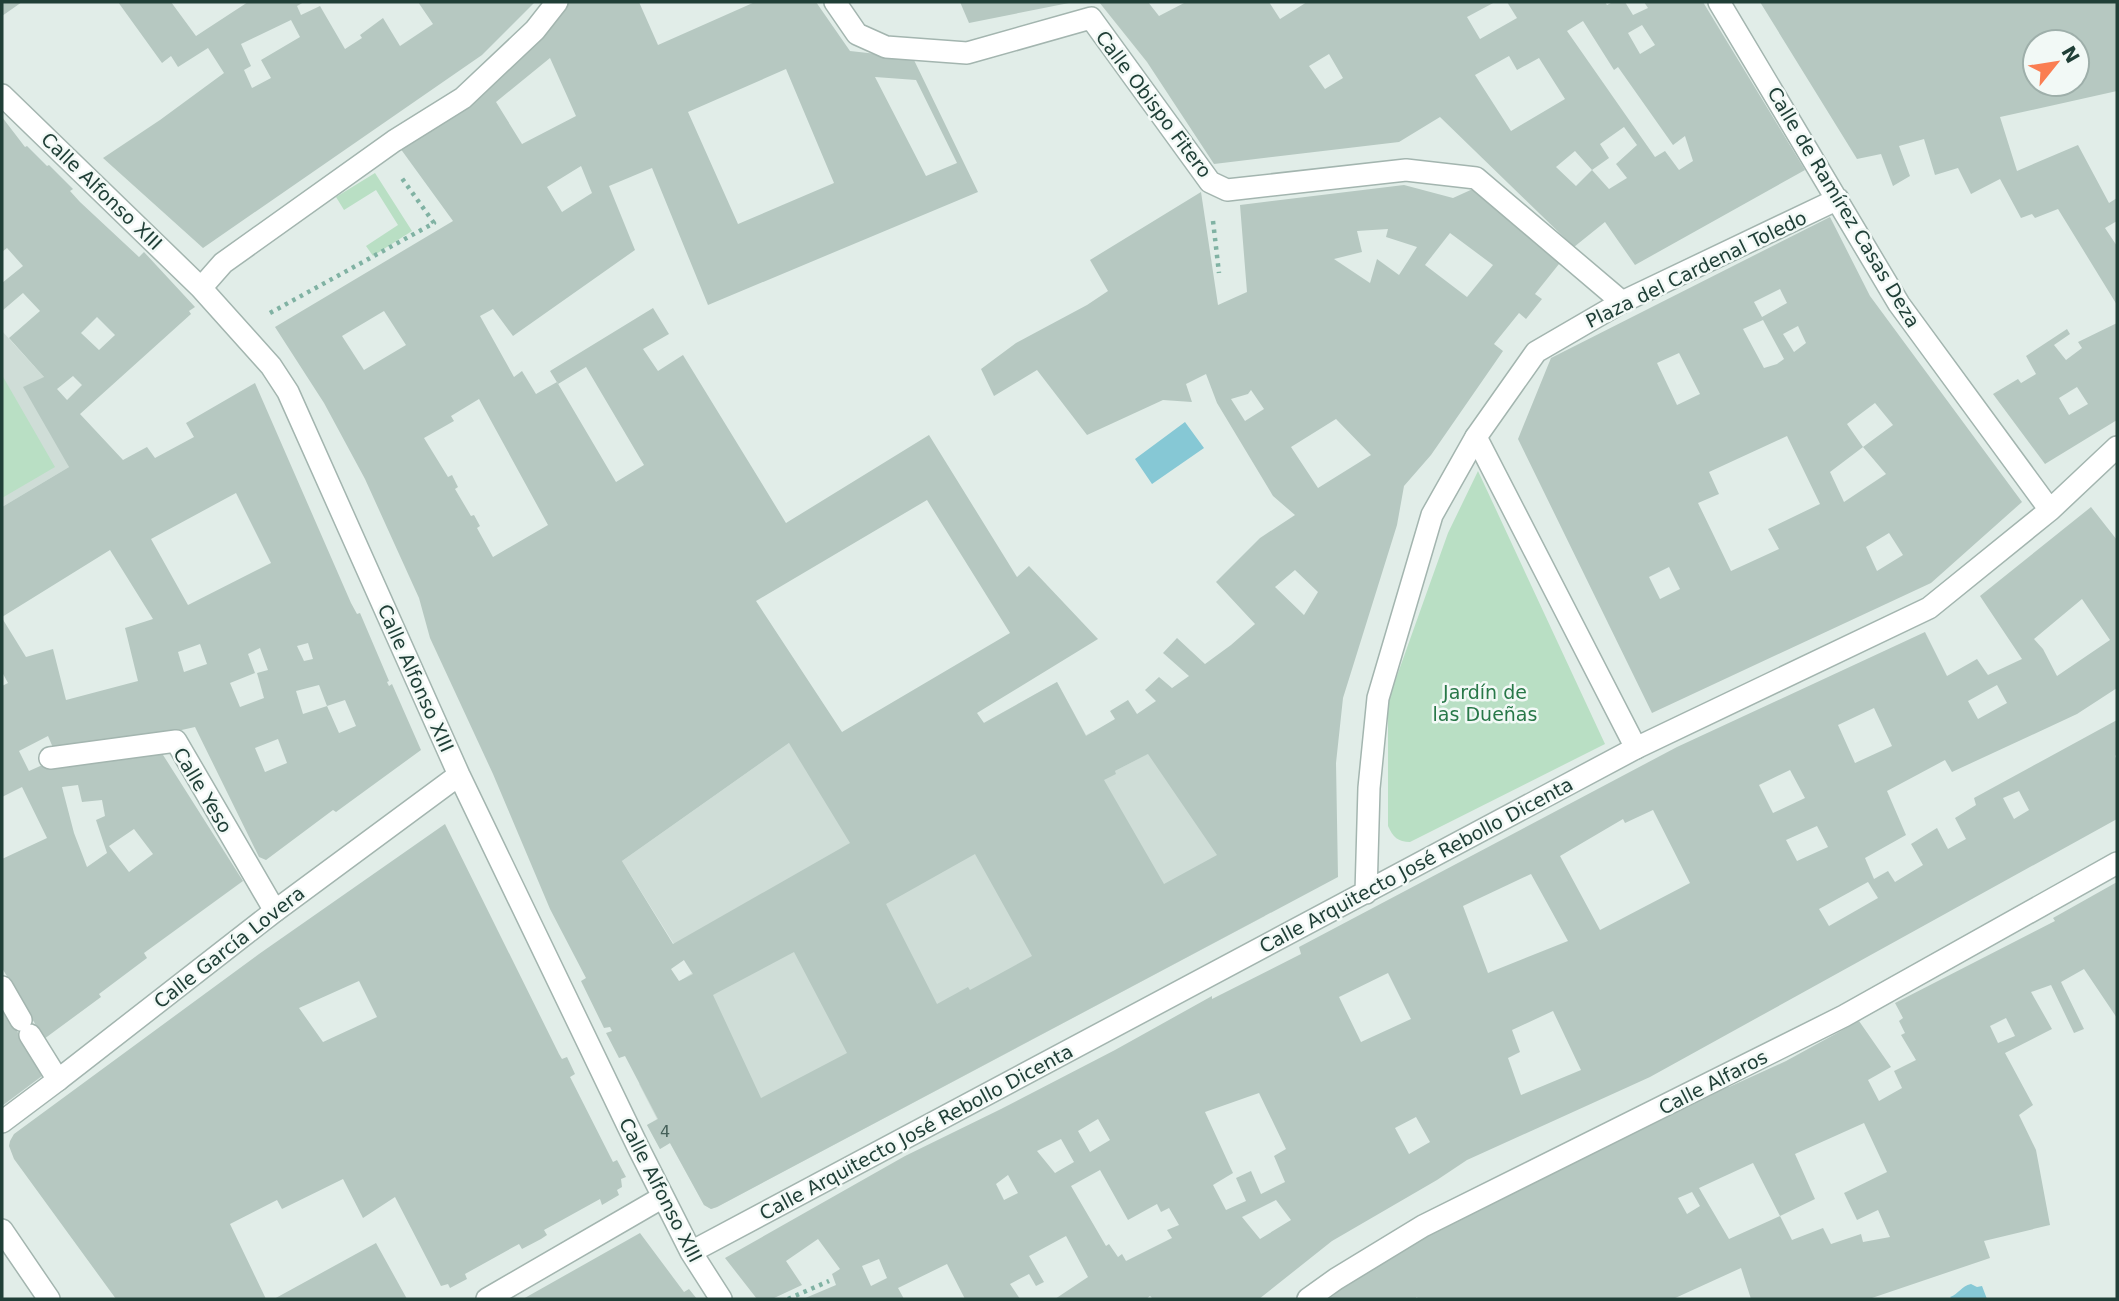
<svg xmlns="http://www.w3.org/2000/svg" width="2119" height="1301" font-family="'DejaVu Sans',sans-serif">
<rect width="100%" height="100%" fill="#e1ede8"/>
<path fill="#cfddd7" d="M2 331 44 377 69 467 2 507Z
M1057 682 1086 735 1092 732 1115 771 1161 747 1221 852 1265 916 717 1207 711 1209 704 1205 670 1143 660 1149 647 1125 657 1119 639 1084 726 1040 670 988 692 973 622 861 789 743 951 741Z"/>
<path fill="#b9dfc4" d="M375 173 412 231 373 256 366 246 398 225 376 190 344 210 336 197Z
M2 375 55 467 2 498Z
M1478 471 1605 744 1410 842C1398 842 1393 837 1388 826V701L1448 533Z"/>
<path fill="#86c8d5" d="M1185 422 1204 448 1152 484 1135 459Z
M1971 1284 1977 1287 1982 1286 1987 1299H1952L1950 1297C1959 1294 1961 1286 1971 1284Z"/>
<path fill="#b6c8c1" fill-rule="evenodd" d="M2 2H22L2 16Z
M118 2H171L196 36 248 2H304L297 6 301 15 320 6 345 49 362 38 360 35 383 18 400 46 433 24 418 2H535L482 55 203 248 103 158 160 120 224 73 208 48 178 67 171 56 162 63ZM291 20 300 37 261 60 271 78 252 88 244 70 251 66 241 44Z
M566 2H639L658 45 755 2H816L850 51 913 58 978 192 708 305 652 168 609 186 635 250 513 336 493 309 480 316 514 377 522 371 536 394 557 382 616 482 644 465 586 367 558 384 550 371 653 308 669 334 643 349 658 371 683 355 786 523 929 435 1017 577 1029 566 1098 639 977 713 984 723 1057 682 1086 736 1115 719 1110 711 1128 700 1137 714 1156 701 1145 690 1159 677 1172 688 1189 676 1163 653 1177 638 1205 664 1231 645 1255 624 1216 582 1260 538 1295 515 1273 496 1217 403 1206 374 1186 384 1192 402 1163 400 1087 435 1037 370 994 396 981 369 1016 343 1087 305 1108 291 1090 260 1201 192 1218 305 1247 292 1240 205 1404 185 1453 198 1475 188 1563 259 1535 294 1542 299 1526 319 1519 313 1494 344 1503 351 1431 455 1404 486 1397 525 1343 698 1336 763 1338 877 717 1207 711 1209 704 1205 670 1143 660 1149 647 1125 658 1119 625 1056 619 1058 606 1033 612 1031 610 1027 604 1028 581 981 586 978 550 909 493 774 430 638 419 598 365 479 324 403 275 327 453 221 400 148ZM550 58 576 116 522 144 496 102ZM786 69 834 183 738 224 688 112ZM875 77 916 80 957 163 926 176ZM581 166 592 193 562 212 547 187ZM1388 229 1386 237 1417 247 1399 275 1377 259 1370 283 1334 259 1362 252 1357 231ZM1450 233 1493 265 1467 297 1425 265ZM384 311 406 345 364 370 342 336ZM1251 390 1264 409 1245 421 1231 399 1248 394ZM479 399 548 525 493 557 477 528 480 526 474 515 471 516 455 489 458 487 452 475 448 477 424 438 454 421 451 416ZM1336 419 1371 455 1318 488 1291 447ZM927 500 1010 633 842 732 756 601ZM1295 570 1318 592 1304 615 1275 587ZM789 743 850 843 673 944 622 861ZM1148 754 1217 855 1164 884 1104 780 1116 774 1115 771ZM975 854 1032 956 970 990 968 987 937 1004 886 904ZM794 952 847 1053 761 1098 713 995ZM684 960 693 974 679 981 671 969Z
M960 2H1069V3L969 23Z
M1099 2H1148L1159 16 1186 2H1269L1280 19 1307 2H1495L1467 17 1480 39 1517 18 1507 2H1605L1607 5 1613 2H1625L1633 15 1648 8 1644 2H1703L1805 170 1635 265 1605 222 1574 247 1440 117 1399 142 1214 164 1147 62ZM1583 21 1614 70 1618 67 1673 145 1685 136 1693 161 1679 170 1665 151 1655 157 1567 31ZM1642 25 1655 45 1640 54 1628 33ZM1329 54 1343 78 1325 89 1309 66ZM1509 56 1517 70 1539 58 1565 99 1511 131 1475 75ZM1624 127 1637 145 1616 164 1627 178 1609 189 1592 170 1576 186 1556 167 1575 151 1592 170 1609 158 1600 144Z
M1760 2H2117V91L2000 117 2017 171 2078 145 2109 203 2117 198V221L2105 228 2117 246V305L2058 209 2035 218 2032 214 2021 218 2000 179 1971 194 1958 168 1935 175 1924 139 1899 146 1910 176 1893 186 1881 154 1857 159ZM2035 42H2077V84H2035Z
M2 117 25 147 27 146 47 166 49 165 73 189 70 191 80 202 139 257 144 252 195 307 189 311 191 314 80 414 123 460 147 447 155 458 194 437 186 423 255 383 351 603 357 614 360 613 389 681 387 682 389 686 392 684 421 750 336 812 333 810 266 860 259 857 195 727 106 747 54 750 48 736 19 751 29 771 47 763 158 747 243 881 144 953 147 958 99 994 101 997 44 1039 2 968V859L47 838 22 787 2 797V686L8 683 2 672V618L26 657 53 649 66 700 138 681 125 628 153 619 110 550 2 617V507L69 467 23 387 44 377 9 338 40 311 23 293 2 311V283L23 266 7 248 2 252ZM97 317 115 335 99 350 81 333ZM73 376 82 385 67 400 57 389ZM236 493 271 563 188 605 151 539ZM308 643 313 659 304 661 297 646ZM200 644 207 664 184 672 178 652ZM260 648 268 670 257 673 264 698 240 707 230 683 255 673 248 654ZM319 685 327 706 303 714 296 691ZM345 700 356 726 339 733 327 706ZM278 739 287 763 265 772 255 748ZM78 785 82 802 102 800 105 816 96 820 107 853 87 867 74 833 62 787ZM134 829 153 854 129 872 109 846Z
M1830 217 1870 296 2022 502 1931 583 1652 713 1518 439 1551 358ZM1780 289 1787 303 1762 317 1754 302ZM1763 320 1784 359 1777 364 1764 368 1743 329ZM1798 326 1806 343 1794 352 1783 334ZM1679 353 1700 394 1677 405 1657 363ZM1875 403 1893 425 1863 447 1886 474 1844 502 1830 472 1863 447 1847 424ZM1787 436 1820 504 1768 529 1779 549 1731 571 1698 503 1719 494 1709 472ZM1889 533 1903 555 1877 571 1866 547ZM1669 567 1680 589 1660 599 1649 577Z
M2117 323V420L2045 464 1993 394 2018 379 2021 383 2036 374 2026 356 2067 329 2070 334 2054 345 2066 360 2082 348 2078 342ZM2077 387 2088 404 2069 415 2059 398Z
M2091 507 2117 540V688L2077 714 1952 772 1945 760 1887 791 1906 835 1865 858 1874 879 1888 871 1895 882 1923 865 1911 844 1937 828 1948 849 1966 839 1955 818 1976 805 1974 798 2117 720V754L2115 756 2117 760V819L1650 1077 1467 1160 1437 1180 1332 1241 1259 1299H1153L1150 1296 1146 1299H1055L1088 1277 1066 1236 1029 1256 1044 1282 1036 1286 1029 1274 1010 1284 1020 1299H965L947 1264 898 1288 904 1299H803L836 1285 832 1274 840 1269 818 1239 786 1261 802 1285 772 1299H757L725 1258 905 1156 1001 1109 1115 1050 1212 996V999L1301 954 1299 947 1677 747 1925 632 1947 676 1977 659 1988 675 2022 659 1980 596ZM2082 599 2110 640 2057 676 2043 649 2034 639ZM1997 685 2007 703 1978 719 1968 701ZM1874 708 1892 746 1855 763 1838 725ZM1790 770 1805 798 1773 813 1759 785ZM2019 791 2029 810 2014 819 2003 798ZM1653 810 1690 883 1600 930 1560 856 1623 819 1625 823ZM1817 826 1828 847 1797 861 1786 840ZM1531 874 1568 941 1488 973 1463 906ZM1868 882 1878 898 1829 926 1819 909ZM1388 973 1411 1019 1361 1042 1339 997ZM1553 1011 1581 1070 1521 1095 1508 1058 1520 1052 1512 1030ZM1259 1093 1286 1149 1274 1156 1285 1182 1261 1194 1251 1171 1236 1178 1246 1201 1226 1210 1213 1185 1233 1173 1205 1112ZM1416 1117 1430 1142 1409 1154 1395 1128ZM1098 1119 1110 1140 1090 1152 1078 1131ZM1061 1139 1074 1162 1055 1173 1037 1151ZM1100 1170 1128 1220 1157 1204 1161 1212 1169 1208 1179 1225 1167 1230 1172 1238 1126 1261 1122 1254 1118 1257 1109 1244 1106 1246 1071 1186ZM1008 1175 1018 1193 1004 1200 996 1184ZM1276 1200 1291 1220 1260 1239 1242 1217ZM879 1259 887 1278 871 1286 862 1266Z
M445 824 559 1054 562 1059 567 1057 575 1074 570 1077 613 1162 617 1160 626 1177 621 1179 622 1187 617 1190 619 1195 602 1205 600 1199 544 1230 547 1235 541 1239 522 1249 519 1244 465 1274 467 1279 450 1288 448 1284 441 1286 395 1197 363 1218 343 1179 282 1209 277 1200 230 1224 266 1299H116L14 1159 9 1146 10 1141 14 1134 259 954ZM359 981 377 1017 323 1042 299 1008Z
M2117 882V1018L2084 969 2061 982 2084 1029 2074 1033 2051 985 2031 992 2052 1029 2005 1053 2033 1105 2019 1115 2036 1150 2050 1225 1984 1241 1990 1258 1869 1299H1751L1741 1268 1673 1299H1418L1417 1297 1415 1299H1329L1391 1248 1727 1083 1729 1087 1786 1061 1859 1021 1891 1067 1868 1080 1879 1101 1902 1088 1894 1071 1916 1060 1901 1035 1905 1033 1899 1021 1903 1018 1895 1003 2055 921 2053 918ZM2006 1018 2015 1036 1998 1043 1990 1026ZM1864 1123 1887 1172 1844 1193 1857 1220 1878 1210 1890 1237 1863 1242 1861 1234 1831 1244 1823 1228 1792 1240 1780 1216 1729 1239 1699 1188 1753 1163 1780 1216 1815 1199 1795 1154ZM1692 1192 1700 1206 1687 1214 1678 1198Z
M2 1004 42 1076 2 1106Z
M640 1233 684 1292 689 1289 697 1299H523Z
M376 1243 407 1299H274Z"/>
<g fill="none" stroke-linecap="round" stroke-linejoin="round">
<defs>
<path id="pedestrian" d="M835 2 857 34 886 47 967 53 1091 18 1210 182 1227 190 1406 170 1476 178 1622 302
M1476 437 1636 748
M50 758 176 741 275 911
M2 987 21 1020
M2 1122 58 1080 30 1035"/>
<path id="minor" d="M1719 2 1899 304 2050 510
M2 95 201 288 271 366 288 392 459 775 639 1149 691 1252 721 1299
M201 288 223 263 394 141 463 98 535 30 557 2
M1366 893 1369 788 1378 698 1432 515 1476 437 1536 352 1622 302 1838 199
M58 1080 275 911 459 775
M2 1230 49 1299
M691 1252 1636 748 1929 608 2050 510 2117 447
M487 1299 663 1197
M1308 1299 1336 1279 1423 1226 1844 1016 2117 863"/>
</defs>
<use href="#pedestrian" stroke="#a3b5af" stroke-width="24"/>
<use href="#minor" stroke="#a3b5af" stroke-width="24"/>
<path stroke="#80b2a3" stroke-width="4.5" stroke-dasharray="3.5 5" stroke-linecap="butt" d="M1213 221 1219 273
M270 313 434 223 401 177
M788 1299 829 1281"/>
<use href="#pedestrian" stroke="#fff" stroke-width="21"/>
<use href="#minor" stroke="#fff" stroke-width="21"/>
</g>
<g text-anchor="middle" stroke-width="5" stroke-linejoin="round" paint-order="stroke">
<g font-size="16" fill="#46615a">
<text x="665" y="1137">4</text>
</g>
<g font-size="19" fill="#203f37" stroke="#f2f9f6">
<text transform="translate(1154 104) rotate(53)" y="7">Calle Obispo Fitero</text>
<text transform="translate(102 191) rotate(44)" y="7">Calle Alfonso XIII</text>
<text transform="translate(1844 207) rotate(59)" y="7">Calle de Ramírez Casas Deza</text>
<text transform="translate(1696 269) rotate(-26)" y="7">Plaza del Cardenal Toledo</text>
<text transform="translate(416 678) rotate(66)" y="7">Calle Alfonso XIII</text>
<text transform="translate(203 790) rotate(59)" y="7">Calle Yeso</text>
<text transform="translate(1416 865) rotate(-28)" y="7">Calle Arquitecto José Rebollo Dicenta</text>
<text transform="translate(229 947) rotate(-38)" y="7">Calle García Lovera</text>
<text transform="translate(1713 1082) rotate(-27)" y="7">Calle Alfaros</text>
<text transform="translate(916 1132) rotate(-28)" y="7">Calle Arquitecto José Rebollo Dicenta</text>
<text transform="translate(661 1190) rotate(63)" y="7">Calle Alfonso XIII</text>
</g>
<g font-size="19" fill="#287848" stroke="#f2f9f6">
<text x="1485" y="699">Jardín de<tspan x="1485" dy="22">las Dueñas</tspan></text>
</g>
</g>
<rect width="2119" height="1301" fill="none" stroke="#203f37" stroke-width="7"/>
<g transform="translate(2056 63) rotate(60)"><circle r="33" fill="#f2f9f6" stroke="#9eafaa" stroke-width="2"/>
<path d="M0-5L12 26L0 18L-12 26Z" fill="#fa7e52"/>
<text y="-10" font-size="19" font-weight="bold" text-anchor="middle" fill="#203f37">N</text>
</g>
</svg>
